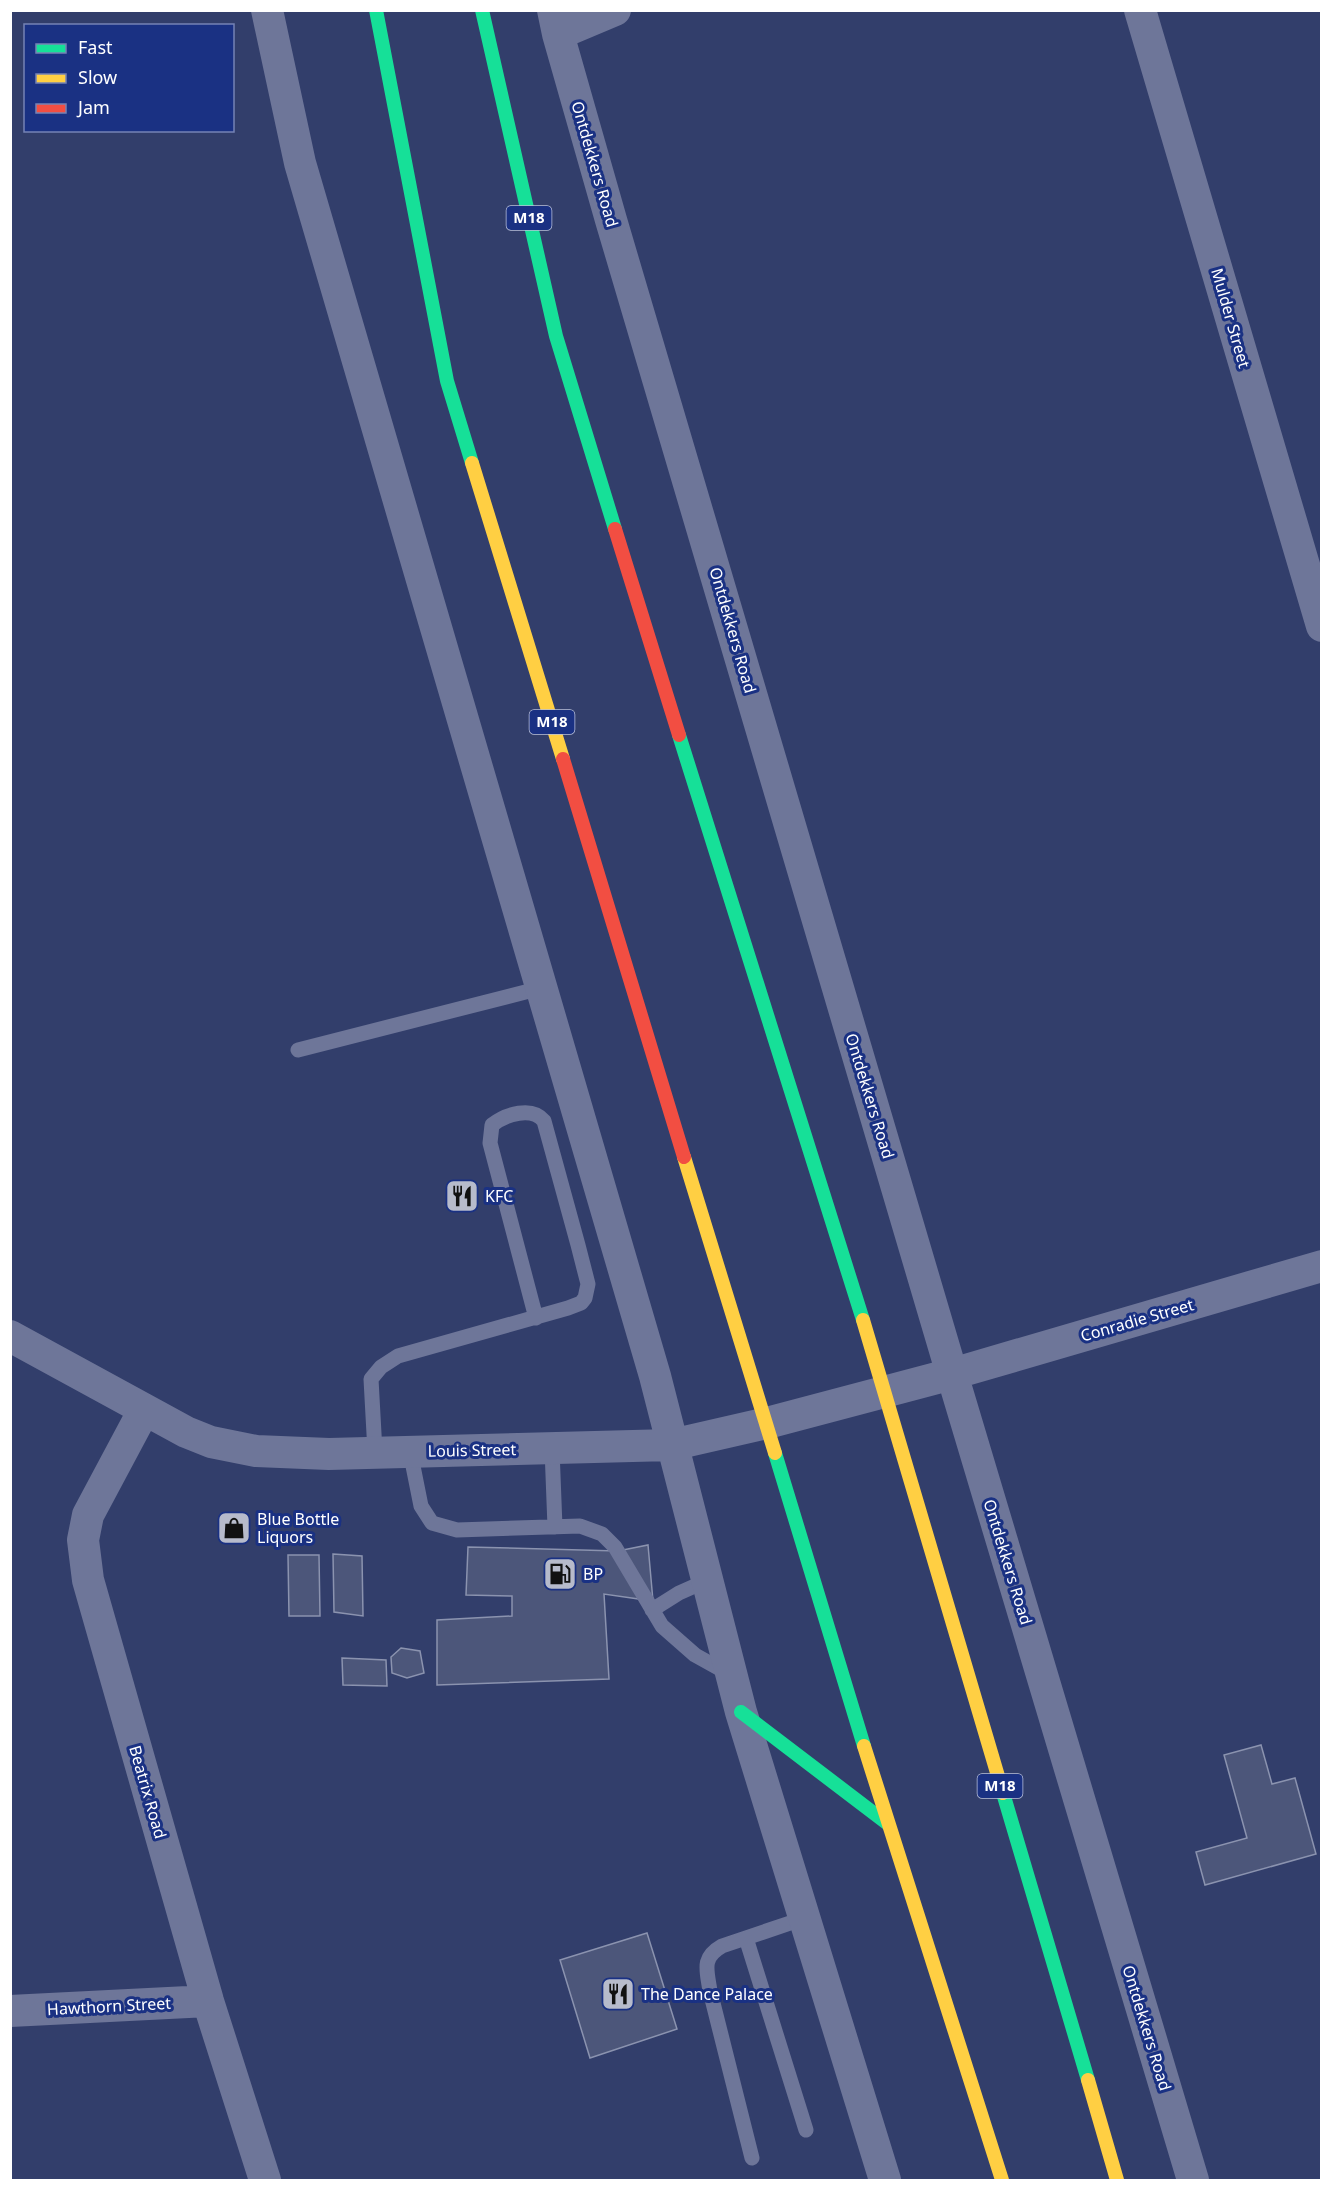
<svg xmlns="http://www.w3.org/2000/svg" width="1332" height="2191" font-family="'Noto Sans',sans-serif">
<rect width="100%" height="100%" fill="#323e6b"/>
<path fill="#4c567a" stroke="#8b93af" stroke-width="1.5" d="M648 1545 653 1601 604 1594 609 1679 437 1685V1620L512 1616V1596L466 1595 468 1547 618 1551Z
M333 1554 362 1556 363 1616 334 1612Z
M288 1555H319L320 1616H289Z
M401 1648 420 1651 424 1673 407 1678 392 1673 391 1657Z
M342 1658 386 1660 387 1686 343 1685Z
M1261 1745 1272 1784 1295 1778 1316 1854 1205 1885 1196 1852 1247 1838 1224 1755Z
M647 1933 677 2029 590 2058 560 1960Z"/>
<g fill="none" stroke-linecap="round" stroke-linejoin="round">
<path stroke="#6e7699" stroke-width="15" d="M298 1050 541 988
M552 1449 555 1527
M410 1451 421 1506 432 1523 457 1530 580 1526 602 1534 615 1547 662 1626 695 1655 731 1675
M375 1452 371 1379 381 1367 398 1356 568 1308 581 1303 585 1298 588 1284 578 1245 544 1121C532 1106 506 1114 492 1125L490 1143 536 1318
M652 1610 679 1593 706 1581
M746 1938 806 2130
M752 2158 710 1991C707 1970 701 1958 722 1946L805 1918"/>
<path stroke="#6e7699" stroke-width="32" d="M267 10 300 163 655 1376 741 1712 885 2180
M553 10 558 34 611 220 952 1374 1193 2180
M1140 10 1322 626
M558 34 615 10
M10 1336 186 1432 211 1442 256 1451 329 1454 671 1445 767 1423 952 1374 1322 1266
M144 1410 88 1515 83 1540 88 1580 208 2001 265 2180
M10 2011 208 2001"/>
<path stroke="#16e098" stroke-width="14" d="M376 10 447 381 472 463
M482 10 556 336 615 529
M679 735 863 1320
M775 1453 864 1746
M741 1712 888 1824
M1003 1793 1088 2080"/>
<path stroke="#ffcf43" stroke-width="14" d="M472 463 563 759
M684 1157 775 1453
M863 1320 1003 1793
M864 1746 1002 2180
M1088 2080 1117 2180"/>
<path stroke="#f24e42" stroke-width="14" d="M615 529 679 735
M563 759 684 1157"/>
</g>
<defs>
<symbol id="restaurant-square" viewBox="-11 -11 22 22"><rect x="-9" y="-9" width="18" height="18" rx="4" fill="#b7bbcb" stroke="#1a3183"/><path d="M-5-6h1v4h1v-4h1v4h1v-4h1v5L-1.5 .5V6h-2V.5L-5-1ZM5-6V6H3V1.5H1.5Q1.5-4 5-6Z" fill="#111"/></symbol>
<symbol id="shop-square" viewBox="-11 -11 22 22"><rect x="-9" y="-9" width="18" height="18" rx="4" fill="#b7bbcb" stroke="#1a3183"/><path d="M-5-2.5h2.3a2.7 3.5 0 0 1 5.4 0H5L5.5 6h-11ZM-1.5-2.5h3a1.5 2.3 0 0 0-3 0Z" fill="#111"/></symbol>
<symbol id="fuel-square" viewBox="-11 -11 22 22"><rect x="-9" y="-9" width="18" height="18" rx="4" fill="#b7bbcb" stroke="#1a3183"/><path d="M-5.5-6h7V0h2V4h1.3V-2.5L3-4.5l.8-.8L6-3V5H2.5V1h-1V6h-7ZM-4.2-4.7v3.2H.2V-4.7Z" fill="#111"/></symbol>
</defs>
<g fill-rule="evenodd">
<use href="#restaurant-square" x="443" y="1177" width="38" height="38"/>
<use href="#shop-square" x="215" y="1509" width="38" height="38"/>
<use href="#fuel-square" x="541" y="1555" width="38" height="38"/>
<use href="#restaurant-square" x="599" y="1975" width="38" height="38"/>
</g>
<g text-anchor="middle" stroke-width="6" stroke-linejoin="round" paint-order="stroke">
<g fill="#1a3183" stroke="#bac1da" stroke-width="1.5">
<rect x="506.5" y="206" width="45" height="24" rx="4.5"/>
<rect x="529.5" y="710" width="45" height="24" rx="4.5"/>
<rect x="977.5" y="1774" width="45" height="24" rx="4.5"/>
</g>
<g font-size="15" font-weight="bold" fill="#fff">
<text x="529" y="223">M18</text>
<text x="552" y="727">M18</text>
<text x="1000" y="1791">M18</text>
</g>
<g font-size="16" fill="#fff" stroke="#1a3183">
<text transform="translate(595 164) rotate(74)" y="6">Ontdekkers Road</text>
<text transform="translate(1231 318) rotate(74)" y="6">Mulder Street</text>
<text transform="translate(733 630) rotate(74)" y="6">Ontdekkers Road</text>
<text transform="translate(870 1096) rotate(73)" y="6">Ontdekkers Road</text>
<text transform="translate(1137 1320) rotate(-16)" y="6">Conradie Street</text>
<text transform="translate(472 1450) rotate(-1)" y="6">Louis Street</text>
<text transform="translate(1008 1562) rotate(73)" y="6">Ontdekkers Road</text>
<text transform="translate(148 1792) rotate(74)" y="6">Beatrix Road</text>
<text transform="translate(109 2006) rotate(-3)" y="6">Hawthorn Street</text>
<text transform="translate(1147 2028) rotate(73)" y="6">Ontdekkers Road</text>
</g>
<g font-size="16" fill="#fff" stroke="#1a3183" text-anchor="start">
<text x="485" y="1202">KFC</text>
<text x="257" y="1525">Blue Bottle<tspan x="257" dy="18">Liquors</tspan></text>
<text x="583" y="1580">BP</text>
<text x="641" y="2000">The Dance Palace</text>
</g>
</g>
<rect width="1332" height="2191" fill="none" stroke="#ffffff" stroke-width="24"/>
<rect x="24" y="24" width="210" height="108" fill="#1a3183" stroke="#7683b5" stroke-width="1.5"/>
<rect x="36" y="44" width="30" height="9" fill="#16e098" stroke="#7683b5" stroke-width="1.5"/>
<text x="78" y="54" font-size="18" fill="#ffffff">Fast</text>
<rect x="36" y="74" width="30" height="9" fill="#ffcf43" stroke="#7683b5" stroke-width="1.5"/>
<text x="78" y="84" font-size="18" fill="#ffffff">Slow</text>
<rect x="36" y="104" width="30" height="9" fill="#f24e42" stroke="#7683b5" stroke-width="1.5"/>
<text x="78" y="114" font-size="18" fill="#ffffff">Jam</text>
</svg>
